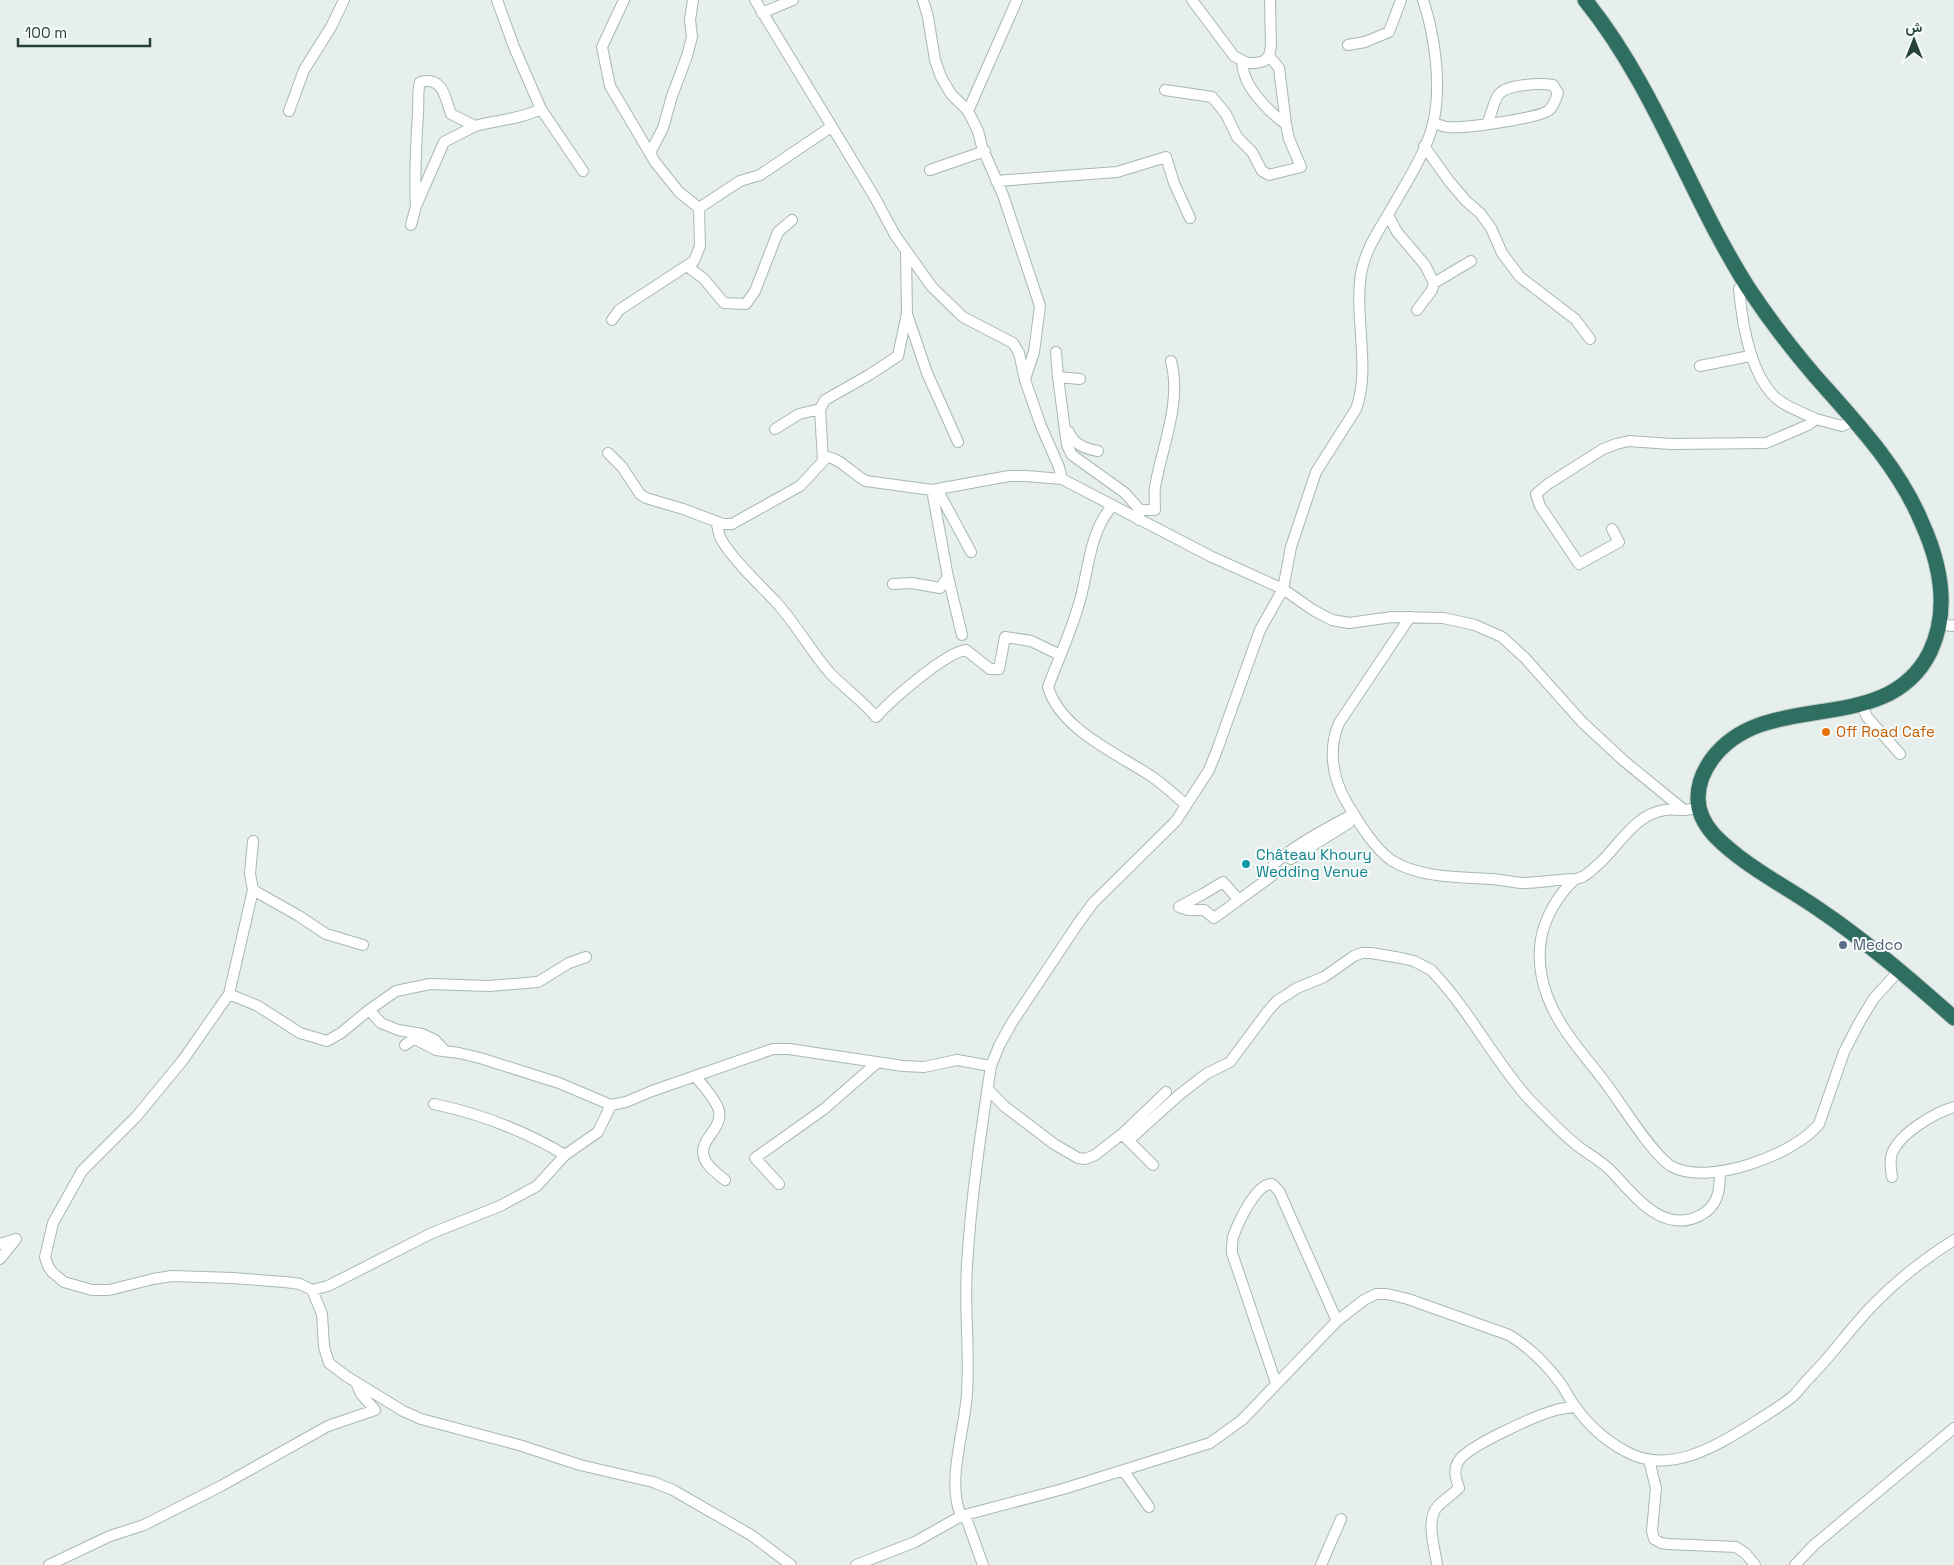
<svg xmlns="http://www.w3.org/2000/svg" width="1954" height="1565" font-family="'Space Grotesk',Vazirmatn,sans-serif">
<rect width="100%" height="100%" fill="#e6efeb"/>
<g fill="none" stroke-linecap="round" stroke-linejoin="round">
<defs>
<path id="street" d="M497 0 514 47 541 109 583 171
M624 0 602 47 610 86 655 162 679 192 699 208 740 181 760 175 831 127
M755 0 874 196 895 235 932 287 963 317 1013 343 1019 353 1025 380 1041 426 1059 467 1062 479 1210 556 1283 589 1313 610 1332 620 1349 623 1392 617 1443 618 1475 625 1502 637 1525 658 1582 722 1624 761 1684 810 1699 808
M923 0 928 17 935 60 941 77 951 94 968 111 978 131 982 147 1003 195 1040 306 1034 352 1025 379
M1192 0 1234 56 1247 63H1256L1264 61 1269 56 1271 46 1270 0
M762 13 793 0
M1348 45 1365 42 1389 32 1401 0
M1241 60C1243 66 1243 71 1245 76 1250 92 1272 115 1286 124L1279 68 1269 56
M1165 90 1212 97 1226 114 1237 137 1252 152 1262 171 1269 175 1301 167 1289 139 1286 124
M289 111 304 70 331 27 344 0
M968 111 1017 0
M1433 123C1438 124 1443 127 1448 127 1462 129 1541 118 1549 110 1554 106 1556 99 1558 93L1553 85C1541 83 1508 84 1499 94 1494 100 1491 116 1487 124
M475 126 444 142 416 206C414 175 416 144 418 113 419 103 417 92 420 82 443 76 445 97 451 114L475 126C497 120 521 119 541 109
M1424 146 1449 181 1466 201 1480 213 1491 228 1502 253 1520 277 1575 319 1590 339
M650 153 663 128 672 96 687 56 692 37 690 20 693 0
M930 170 985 151
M996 181 1117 172 1166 157 1174 183 1190 218
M1388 215 1397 232 1425 265 1434 283 1432 290 1417 310
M411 225 416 206
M687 266 704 279 724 303 746 304 755 291 778 232 792 220
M1744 282 1739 289C1742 322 1749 369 1772 394 1782 406 1802 412 1816 419
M1434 283 1471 261
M907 314 927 373 958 442
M612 320 619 310 694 261 700 246 699 208
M1056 352 1058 377
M1700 366 1750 356
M1080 379 1058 377 1067 445 1072 455 1125 493 1140 510 1139 520
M775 429 799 414 820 409
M1066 432H1069C1073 444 1086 449 1098 451
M608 453 622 467 640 494 646 498 683 509 723 524H732L800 486 827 457C842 459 853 475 866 481L932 490 1009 476H1026L1062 479
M823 461 820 409 825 400 869 375 898 356 907 313 906 253
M937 489 971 552
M932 490 948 577 962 635
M1112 506C1088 534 1089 573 1078 607 1070 634 1058 660 1048 687 1060 729 1116 753 1151 776 1163 784 1175 795 1186 805
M1140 510H1155C1155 503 1154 494 1155 487 1162 446 1182 403 1171 361
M716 521C718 526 718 534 721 539 733 560 759 584 776 602 796 624 810 650 829 672 844 688 862 700 876 717 890 701 946 652 966 650L990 669H999L1005 637 1031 641 1060 655
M1612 529 1619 542 1579 564 1540 506 1536 494 1548 484 1603 449 1616 444 1629 441 1671 444 1766 443 1808 425 1816 419 1842 426 1854 420
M893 584 912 583 940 588 948 577
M1410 617 1339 723C1328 749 1332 778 1347 803 1358 821 1373 847 1391 860 1418 878 1461 877 1492 879 1502 880 1512 882 1522 883 1540 883 1558 879 1576 879
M1939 624 1952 626 1954 625
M1862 705 1867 717 1900 754
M1684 810C1678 810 1671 809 1665 810 1636 814 1621 842 1602 861 1596 866 1591 872 1584 876 1581 878 1577 878 1574 880 1558 895 1545 917 1541 939 1538 958 1541 980 1548 998 1561 1032 1589 1060 1610 1089 1623 1107 1654 1156 1671 1166 1707 1187 1794 1155 1819 1124L1844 1052 1859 1023 1874 998 1900 970
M253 841 250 874 253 890 229 994 183 1060 136 1117 82 1171 53 1223 45 1257 48 1266 52 1272 64 1282 92 1290H109L153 1279 172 1276 232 1278 285 1282 300 1284 312 1290 328 1286 432 1233 500 1206 537 1186 565 1155 598 1132 611 1105
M1291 859 1349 823
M253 890 299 916 326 934 363 945
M1238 899 1223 882 1203 894 1179 907 1188 910H1204L1214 918 1273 875 1274 864C1297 843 1326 829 1353 814
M229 994 258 1006 300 1033 327 1041 341 1033 369 1010
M405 1045 412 1040H417L436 1050 459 1053 480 1058 559 1083 611 1105 626 1102 652 1091 773 1049H789L903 1066 924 1067 957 1060 991 1066
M445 1051 435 1040 422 1034 398 1030 381 1023 369 1010 396 991 430 984 489 986 538 982 569 963 586 957
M695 1076C702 1084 717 1101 719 1111 723 1129 698 1140 704 1157 706 1166 718 1174 725 1180
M988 1089 1004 1106 1054 1144 1078 1158 1085 1159 1095 1155 1122 1134 1166 1092
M434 1104C481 1114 525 1131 565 1155
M1124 1136 1153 1165
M1129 1140 1179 1095 1206 1074 1230 1062 1268 1011 1277 1001 1297 988 1324 977 1354 956 1362 953H1371L1401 958 1414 961 1431 970C1468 1008 1492 1057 1527 1097 1543 1114 1560 1132 1579 1147 1590 1155 1603 1162 1612 1172 1634 1195 1662 1234 1699 1216 1718 1207 1720 1191 1720 1172
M1892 1177C1891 1171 1890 1163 1891 1157 1896 1135 1934 1113 1954 1107
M779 1184 755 1158 824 1109 878 1062
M0 1244 16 1239
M0 1259 16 1239
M312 1290 322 1314 324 1347 329 1363 346 1376 403 1411 421 1419 519 1445 580 1465 653 1482 673 1490 751 1535 791 1565
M1276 1383 1232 1253C1232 1248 1232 1242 1233 1237 1238 1223 1256 1183 1272 1184L1279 1191 1337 1321
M1649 1460 1656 1488 1652 1531 1654 1539 1661 1543 1668 1544 1736 1547 1745 1553 1755 1565
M1123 1470 1149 1507
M965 1515 983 1565
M961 1516C946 1481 965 1430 967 1393 970 1350 964 1307 967 1265 971 1198 981 1131 991 1066L999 1046 1011 1024 1077 925 1093 903 1176 821 1209 770 1217 750 1260 630 1283 589 1291 547 1316 472 1356 409C1371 370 1354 316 1361 274 1365 249 1381 227 1393 206 1408 180 1426 152 1433 124 1442 86 1435 36 1423 0
M49 1565 110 1536 144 1525 221 1486 328 1426 375 1410 361 1394 356 1382
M856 1565 915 1542 961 1516 1063 1489 1210 1443 1242 1420 1337 1321 1364 1300 1376 1294H1387L1408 1299 1509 1335C1529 1347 1547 1365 1561 1384 1566 1391 1569 1399 1575 1406 1587 1424 1606 1441 1625 1451 1670 1477 1720 1444 1758 1420 1769 1413 1781 1406 1792 1397 1799 1391 1803 1384 1810 1377 1832 1355 1850 1329 1872 1306 1896 1281 1924 1259 1954 1240
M1321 1565 1341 1519
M1437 1565C1435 1548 1425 1520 1438 1506 1444 1500 1453 1494 1459 1488 1456 1479 1453 1471 1458 1462 1465 1447 1537 1415 1556 1410 1562 1408 1568 1408 1575 1407
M1795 1565 1814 1545 1954 1428"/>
<path id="highway" d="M1585 0C1641 69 1675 154 1716 232 1727 252 1738 273 1751 292 1771 322 1792 349 1815 376 1855 421 1899 467 1922 523 1940 563 1950 610 1930 652 1886 740 1766 686 1712 759 1704 770 1698 784 1698 798 1698 812 1705 825 1714 835 1743 865 1783 885 1817 908 1866 941 1910 979 1954 1018"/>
</defs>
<use href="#street" stroke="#a8b8b2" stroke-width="12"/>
<use href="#highway" stroke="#c2cac8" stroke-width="17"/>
<use href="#street" stroke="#fff" stroke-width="10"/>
<use href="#highway" stroke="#2f6f62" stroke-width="15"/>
</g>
<circle fill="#e8710a" stroke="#f7fbf9" stroke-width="2" cx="1826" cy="732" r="5"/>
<circle fill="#0f9aa8" stroke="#f7fbf9" stroke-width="2" cx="1246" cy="864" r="5"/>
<circle fill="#5c6f8a" stroke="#f7fbf9" stroke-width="2" cx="1843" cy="945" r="5"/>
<g text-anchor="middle" stroke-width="4" stroke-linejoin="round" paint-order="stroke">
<g font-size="15" fill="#c56008" stroke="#f7fbf9" text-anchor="start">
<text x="1836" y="737">Off Road Cafe</text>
</g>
<g font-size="15" fill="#0d838f" stroke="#f7fbf9" text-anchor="start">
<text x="1256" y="860">Château Khoury<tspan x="1256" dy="17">Wedding Venue</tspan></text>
</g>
<g font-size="15" fill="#4e5e75" stroke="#f7fbf9" text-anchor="start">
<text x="1853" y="950">Medco</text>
</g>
</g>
<g transform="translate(1914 40)" stroke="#f7fbf9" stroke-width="4" paint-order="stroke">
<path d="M0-4L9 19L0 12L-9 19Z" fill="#24423a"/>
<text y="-8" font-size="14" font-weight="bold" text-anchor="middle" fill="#24423a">ش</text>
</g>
<path d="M18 38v8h132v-8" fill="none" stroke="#24423a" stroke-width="2.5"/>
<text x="25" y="38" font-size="15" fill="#24423a" stroke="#f7fbf9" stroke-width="4" paint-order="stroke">100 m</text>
</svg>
